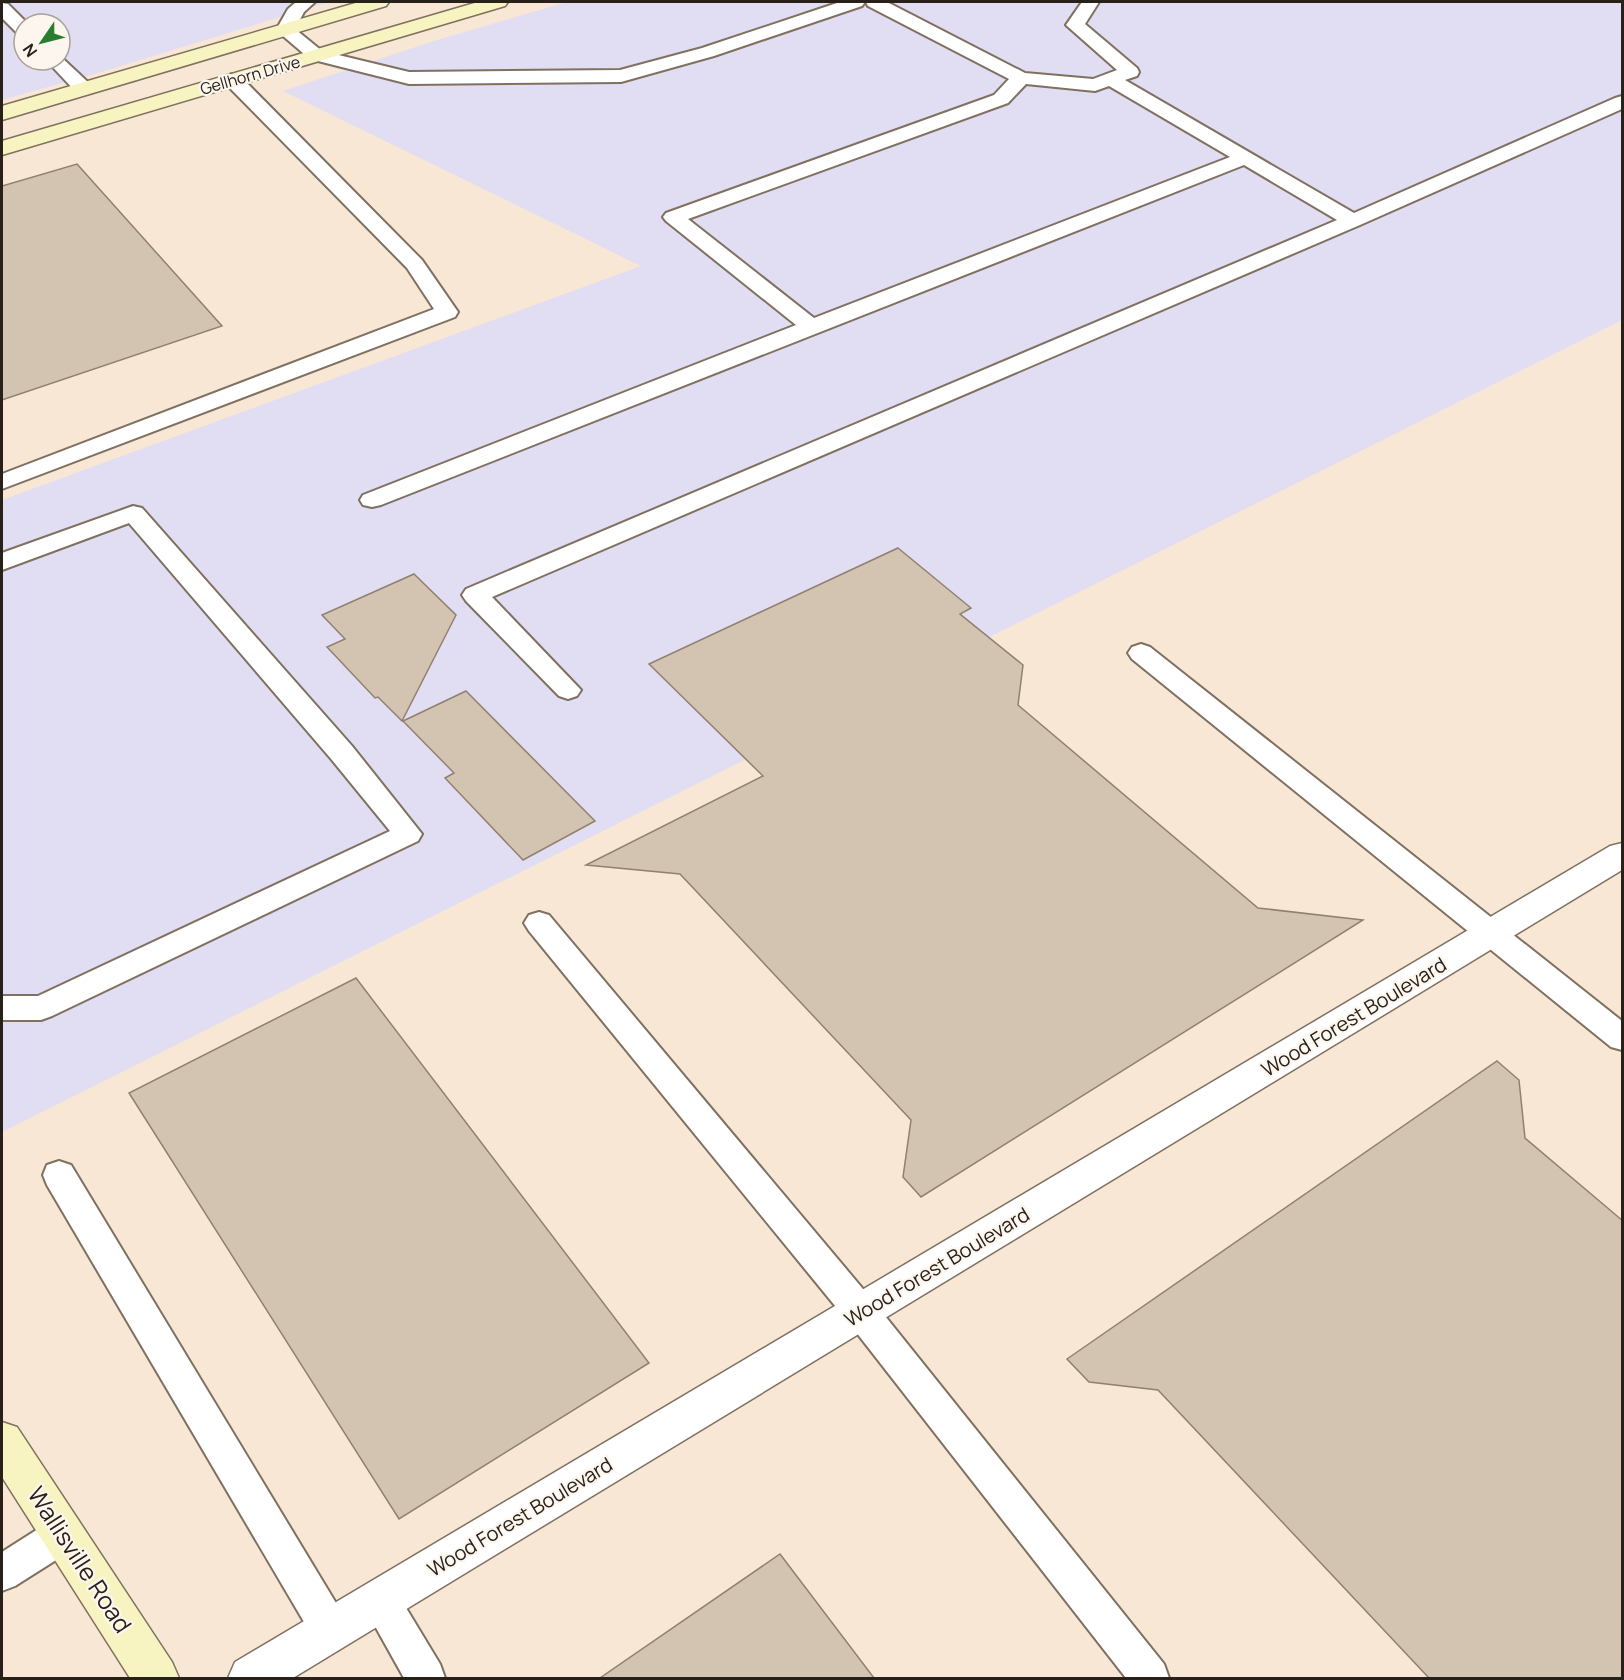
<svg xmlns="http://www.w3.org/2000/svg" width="1624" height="1680" font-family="Manrope,sans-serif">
<rect width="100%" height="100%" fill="#f8e7d5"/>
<path fill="#e1ddf2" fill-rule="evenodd" d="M2 2H329L101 72 2 100ZM24 24H60V60H24Z
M567 2H1622V320L2 1132V500L641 266 283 91 434 41Z"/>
<path fill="#d3c3b1" stroke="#908070" stroke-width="1.5" d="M77 164 222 326 2 400V186Z
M898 548 971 608 960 614 1023 665 1018 705 1258 908 1363 920 921 1197 903 1177 911 1120 680 874 586 865 763 776 649 664Z
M414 574 456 615 402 721 378 697 375 698 327 647 345 639 322 615Z
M466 691 595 821 523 860 445 778 454 773 403 721Z
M356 978 649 1363 399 1519 129 1093Z
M1497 1061 1519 1080 1525 1138 1623 1221V1678H1429L1158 1390 1089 1382 1067 1359Z
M780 1554 874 1678H600Z"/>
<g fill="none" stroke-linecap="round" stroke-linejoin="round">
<defs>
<path id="service" d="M296 2H315L304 12 295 29 322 51 409 72 620 70 702 48 840 2H865L862 6 714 56 621 82 409 84 310 59 276 30 288 9Z
M866 2H887L1025 73 1093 79 1117 70 1066 25 1082 2H1099L1085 24 1137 68 1139 72 1137 76 1125 80 1354 213 1615 98 1622 96V109L1360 225 492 597 581 690 577 696 568 699 559 696 466 601 462 595 466 589 1337 220 1244 165 381 505 372 507 363 505 360 500 363 495 796 325 666 221 663 217 666 213 994 95 1009 79 868 6ZM1026 84 1095 91 1109 86 1230 157 814 318 688 219 1008 103Z
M2 3 8 4 28 24H24V35L18 34 2 18Z
M60 56 91 85 93 89 91 93H77L46 60H60Z
M233 74 240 76 422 260 458 312 455 317 2 489V474L434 309 407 268 226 84 224 80 226 76Z
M133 506 142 508 352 746 422 834 418 841 52 1016 41 1020H2V996H38L390 831 332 760 129 523 2 570V553Z
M1141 644 1150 647 1622 1021V1050L1611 1047 1132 659 1128 653 1132 647Z
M539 912 549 915 873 1301 1164 1664 1169 1678H1126L849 1323 529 931 524 923 529 915Z
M59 1161 71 1165 345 1618 350 1631 345 1644 331 1650 317 1644 47 1185 43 1175 47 1165Z
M62 1517 75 1522 81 1535 75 1548 15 1586 2 1591V1552L49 1522Z
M380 1582 394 1588 440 1664 445 1678H404L361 1601 366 1588Z"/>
<path id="minor" d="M1622 843V870L293 1678H228L235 1662 1610 846Z"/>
<path id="secondary" d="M359 2H389L386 6 2 120V106Z
M478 2H508L505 6 2 155V141Z
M2 1422 17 1427 172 1662 179 1678H130L2 1477Z"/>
</defs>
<use href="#service" stroke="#7f7060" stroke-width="4"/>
<use href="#minor" stroke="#7f7060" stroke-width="3"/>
<use href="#secondary" stroke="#7f7060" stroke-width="3"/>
<use href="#service" fill="#fff" fill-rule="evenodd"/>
<use href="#minor" fill="#fff" fill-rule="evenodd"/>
<use href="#secondary" fill="#f8f4c2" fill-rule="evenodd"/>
</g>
<g text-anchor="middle" stroke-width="4.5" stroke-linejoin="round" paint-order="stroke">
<g font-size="16" fill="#27211a" stroke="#fdf6ef">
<text transform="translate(250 75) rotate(-16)" y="6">Gellhorn Drive</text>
</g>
<g font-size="20" fill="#27211a" stroke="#fdf6ef">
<text transform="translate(1354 1017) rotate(-31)" y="7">Wood Forest Boulevard</text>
<text transform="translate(937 1267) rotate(-31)" y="7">Wood Forest Boulevard</text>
<text transform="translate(520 1517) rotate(-31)" y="7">Wood Forest Boulevard</text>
</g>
<g font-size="24" fill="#27211a" stroke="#fdf6ef">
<text transform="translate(79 1560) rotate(57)" y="8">Wallisville Road</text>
</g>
</g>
<rect width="1624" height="1680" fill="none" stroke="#27211a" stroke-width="6"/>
<g transform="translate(42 42) rotate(235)"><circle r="28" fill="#fdf6ef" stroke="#a7a19a" stroke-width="1.5"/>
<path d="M0-4.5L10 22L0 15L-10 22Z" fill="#277e2d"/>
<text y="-9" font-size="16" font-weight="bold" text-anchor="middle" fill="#27211a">N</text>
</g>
</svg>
